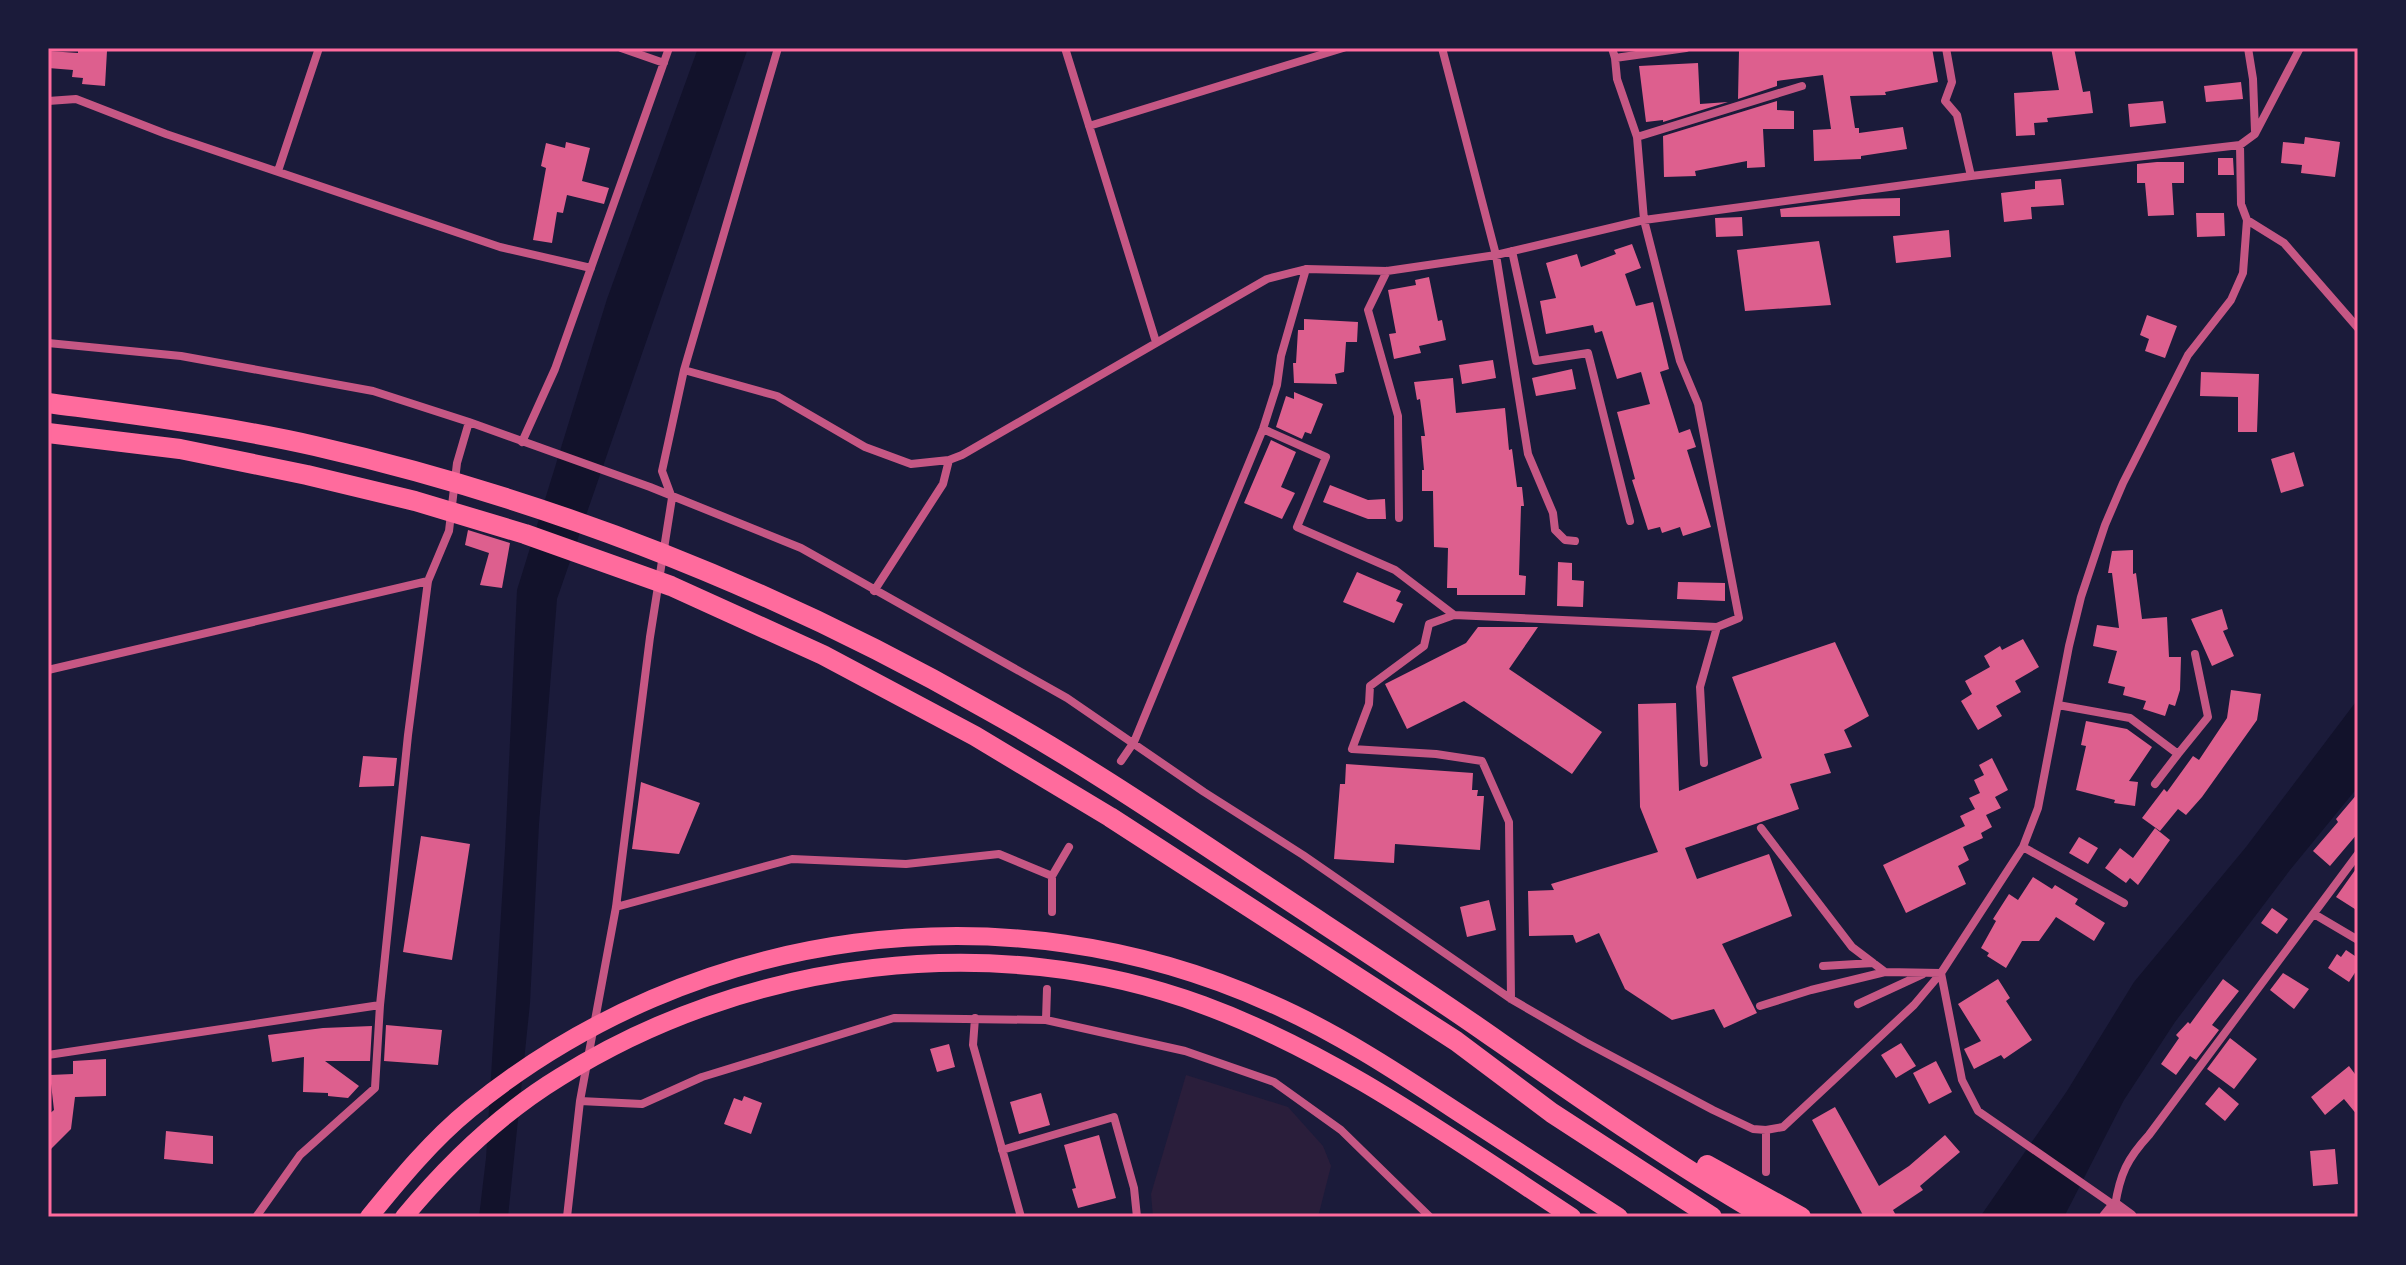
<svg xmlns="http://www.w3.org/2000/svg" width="2406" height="1265" font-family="'Nunito Sans',sans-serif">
<rect width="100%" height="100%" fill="#1b1b3a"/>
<path fill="#2a1e3b" d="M1186 1075 1288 1107 1323 1146 1331 1166 1318 1217H1153L1151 1194Z"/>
<path fill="#12122b" d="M698 48H748L557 599 539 824 530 1003 508 1217H479L486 1158 505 849 517 590 607 299Z
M2358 699V787L2290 870 2175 1022 2124 1100 2065 1215 2063 1217H1980L2067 1091 2134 982 2246 847Z"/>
<path fill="#dd5f8e" d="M1783 48H1932L1938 82 1885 92 1886 95 1850 96 1855 128H1859V133L1903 127 1907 149 1861 156V159L1814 161 1813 130 1831 129 1823 75 1777 81V86L1738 99 1739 51Z
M2051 48H2074L2083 92 2090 91 2093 113 2047 118 2048 122 2034 123 2035 135 2016 136 2014 93 2059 90Z
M78 49 107 51 105 86 82 84 83 78 72 77 73 70 48 68V51L78 53Z
M1698 63 1700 104 1728 102 1663 122V120L1646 122 1639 66Z
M2241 82 2243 99 2206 102 2204 86Z
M1777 101V110L1794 111V129H1763L1765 167 1747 168V161L1695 171 1696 176 1664 177 1663 136Z
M2163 101 2166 123 2130 127 2128 104Z
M2305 137 2340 142 2335 177 2301 173 2302 165 2281 163 2283 142 2304 144Z
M566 142 590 148 582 181 609 188 604 204 567 195 563 213 557 212 552 243 533 240 546 168 541 166 546 143 565 148Z
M2218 158H2233L2234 175H2218Z
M2157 162H2184V183H2172L2174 215 2148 216 2145 183H2137V164Z
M2061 179 2064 205 2031 207 2032 219 2004 222 2001 193 2035 189V181Z
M1900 198V216L1781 217 1780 209 1862 199Z
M2196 213H2224L2225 236 2197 237Z
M1742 217 1743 236 1716 237 1715 218Z
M1949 230 1951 257 1896 263 1893 236Z
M1819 241 1831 305 1745 311 1737 250Z
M1632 244 1641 268 1625 274 1636 306 1653 302 1669 369 1660 372 1679 433 1690 429 1696 447 1687 450 1711 527 1683 536 1680 527 1662 533 1660 527 1648 530 1632 480 1635 479 1617 412 1650 404 1641 372 1617 379 1602 331 1595 333 1593 325 1546 334 1540 301 1556 298 1546 263 1577 254 1581 267 1616 254 1614 250Z
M1429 277 1438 321 1442 320 1446 340 1419 346 1421 353 1394 359 1389 334 1396 333 1388 290 1416 285 1415 280Z
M2147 315 2177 326 2165 358 2145 351 2149 339 2140 335Z
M1304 319 1358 322 1357 342H1346L1344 372 1335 374 1337 384 1294 383 1293 363H1296L1298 330H1304Z
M1493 360 1496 378 1462 384 1459 365Z
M1572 369 1576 389 1536 396 1532 378Z
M2201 372 2259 374 2257 432H2238V397L2200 396Z
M1453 378 1456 413 1505 408 1509 450 1512 449 1517 487H1522L1524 506H1521L1519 575 1526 576 1525 595H1457V588H1447L1448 548 1434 547 1433 491H1422V470H1424L1421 436H1425L1420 399 1417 400 1414 382Z
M1294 392 1323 404 1311 434 1305 432 1302 439 1276 427 1286 396 1294 399Z
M1271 440 1296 452 1281 487 1295 493 1282 519 1244 503Z
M2294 452 2304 486 2281 493 2271 459Z
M1330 485 1368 500 1385 499 1386 519H1368L1323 502Z
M468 530 510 543 502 588 480 585 489 553 465 545Z
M2133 550V574L2136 573 2142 619 2167 617 2169 657H2181L2180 690 2175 706 2169 704 2165 716 2143 709 2146 701 2123 695 2125 687 2108 683 2117 651 2093 646 2097 625 2119 628 2112 573H2108L2112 551Z
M1558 562 1572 563V580L1584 581 1583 607 1557 606Z
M1357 572 1401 591 1396 601 1403 604 1394 623 1343 602Z
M1678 582 1725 583V601L1677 599Z
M2222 609 2228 629 2223 631 2234 656 2212 666 2191 619Z
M1478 627H1538L1509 669 1602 732 1572 774 1464 701 1407 729 1385 684 1466 643Z
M2023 639 2039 667 2015 681 2021 692 1996 706 2002 716 1978 730 1961 701 1972 694 1965 681 1990 667 1984 656 2000 646 2002 650Z
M1835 642 1869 716 1844 730 1852 747 1824 754 1831 773 1790 784 1799 809 1685 848 1697 879 1769 854 1792 916 1722 944 1757 1013 1724 1028 1714 1009 1672 1020 1625 989 1599 933 1576 943 1573 935 1529 936 1528 891 1554 890 1551 884 1658 852 1640 807 1638 704 1676 703 1679 791 1762 758 1732 677Z
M2231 690 2261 694 2257 720 2202 797 2186 815 2178 809 2160 831 2142 818 2164 789 2167 792 2193 756 2199 760 2227 718Z
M2086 721 2127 729 2152 747 2129 781 2138 782 2135 806 2114 803 2115 800 2076 790 2086 746 2081 745Z
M363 756 397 758 394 786 359 787Z
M1992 758 2008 790 1995 797 2001 808 1986 815 1992 827 1981 833 1983 838 1963 847 1969 860 1958 866 1966 884 1906 913 1883 865 1965 826 1960 816 1975 809 1969 798 1980 793 1974 780 1984 775 1979 765Z
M1346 764 1473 773 1472 790H1478L1477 796H1484L1480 850 1395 844 1394 863 1334 859 1340 784H1345Z
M641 782 700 803 679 854 632 849Z
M2358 793V833L2330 866 2313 851 2338 822 2336 819Z
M2155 828 2170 840 2138 885 2130 878 2126 883 2105 868 2120 848 2133 858Z
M421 836 470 844 452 960 403 952Z
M2079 837 2098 848 2088 864 2069 853Z
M2358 866V911L2336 897Z
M2033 877 2052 889 2055 885 2078 899 2075 904 2105 923 2094 941 2056 917 2039 941H2022L2006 968 1987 956 1989 953 1981 948 1996 921 1993 919 2009 894 2018 900Z
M1489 900 1496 930 1467 937 1460 907Z
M2272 908 2288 919 2277 934 2261 923Z
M2346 950 2358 958V968L2349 982 2328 968 2337 954 2341 957Z
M2283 973 2309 989 2294 1009 2270 990Z
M1998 979 2010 998 2006 1001 2032 1040 2004 1059 2001 1055 1974 1069 1964 1049 1981 1041 1958 1004Z
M2223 979 2239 991 2212 1025 2219 1030 2196 1060 2190 1056 2176 1075 2161 1064 2179 1038 2176 1035 2188 1022 2190 1024Z
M386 1025 442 1030 438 1065 384 1061Z
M372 1026 370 1061H325L359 1086 348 1098 328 1096V1093L303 1092 304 1057 272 1062 268 1035 323 1028Z
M2230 1038 2257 1059 2234 1089 2207 1069Z
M1901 1043 1916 1066 1896 1078 1881 1055Z
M949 1044 955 1067 937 1072 930 1049Z
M106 1059V1096L75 1097 71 1129 48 1152V1115L54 1110 50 1075 73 1074V1061Z
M1936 1061 1952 1092 1929 1104 1913 1073Z
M2349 1066 2358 1078V1116L2344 1099 2325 1115 2311 1097Z
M2219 1087 2239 1104 2225 1121 2205 1104Z
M1041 1093 1050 1125 1019 1134 1010 1102Z
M744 1096 762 1103 751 1134 724 1124 734 1098 742 1101Z
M1835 1107 1879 1186 1909 1166 1945 1135 1960 1152 1920 1186 1923 1190 1893 1210 1897 1217H1864L1812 1120Z
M166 1131 213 1136V1164L164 1159Z
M1099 1135 1116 1198 1078 1208 1072 1189 1076 1188 1064 1145Z
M2335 1149 2338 1184 2313 1186 2310 1151Z"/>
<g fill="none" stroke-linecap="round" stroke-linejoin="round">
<path stroke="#c65784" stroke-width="8" d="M621 48 664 63
M1065 48 1156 342
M1442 48 1496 255 1528 454 1553 513 1555 530 1565 540 1575 541
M1946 48 1952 82 1945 101 1957 115 1971 176
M2248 48 2253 79 2255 131
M1615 58 1686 48
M48 101 76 99 166 134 500 247 591 268
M1089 126 1343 48
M1637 137 1802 86
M278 171 319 48
M2247 220 2284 243 2358 328
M1512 251 1536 361 1588 353 1630 521
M1387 271 1368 310 1398 416 1399 518
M48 343 181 356 373 391 469 422 650 487 801 548 1067 698 1204 792 1303 855 1511 999 1585 1042 1713 1110 1753 1129 1766 1130 1783 1127 1914 1005 1941 973 2023 847 2038 808 2069 646 2081 597 2105 525 2123 483 2188 355 2231 300 2243 273 2247 220 2241 204 2240 145
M684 370 777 396 865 447 911 464 949 460 962 455 1267 279 1306 269 1387 271 1496 255 1644 220 1971 176 2240 145 2255 134 2300 48
M1263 429 1326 457 1297 527 1395 570 1454 615 1717 627 1739 618 1698 404 1680 361 1644 220 1637 137 1617 79 1615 58 1612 48
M522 442 555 369 669 48
M874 591 943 484 949 460
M1454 615 1429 624 1424 646 1370 686 1369 704 1352 749 1436 754 1482 761 1509 822 1511 999
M48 670 428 581
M2058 705 2130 718 2178 754 2208 717 2195 654
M1121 761 1134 742 1263 429 1277 385 1281 356 1306 269
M1704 763 1700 687 1717 627
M2155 784 2178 754
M1761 828 1852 947 1885 972
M2023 847 2124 903
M1052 876 1069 847
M616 907 792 859 906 864 999 854 1052 876V912
M2314 914 2358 940
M1823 966 1873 963
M1941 973 1962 1080 1978 1111 2115 1206C2120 1174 2127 1159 2149 1135L2358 854
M1858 1004 1923 974
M1760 1006 1811 990 1885 972 1941 973
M975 1018 973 1045 1021 1217
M1046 1020 1047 989
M48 1055 380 1005
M580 1101 642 1104 702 1077 894 1018 1046 1020 1185 1051 1274 1082 1341 1130 1430 1217
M1766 1130V1172
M1002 1150 1114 1117 1134 1188 1137 1217
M256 1217 300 1155 375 1088 380 1005 408 735 428 581 449 531 457 463 469 422
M567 1217 580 1101 616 907 650 637 672 498 662 471 684 370 778 48"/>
<path stroke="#c65784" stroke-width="14" d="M2106 1217 2115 1206 2130 1217"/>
<path stroke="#ff6b9d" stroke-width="18" d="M369 1217C400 1179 432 1140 470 1109 695 926 1005 884 1270 1003 1334 1031 1394 1070 1453 1109 1509 1145 1564 1181 1619 1217
M404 1217C448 1164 501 1113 560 1077 748 959 994 928 1203 1005 1336 1054 1454 1140 1572 1217"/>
<path stroke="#ff6b9d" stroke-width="20" d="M48 403C137 415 227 426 315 446 551 500 778 590 988 710 1078 760 1164 818 1250 875 1325 925 1401 974 1475 1025 1570 1091 1666 1159 1766 1217
M48 433 180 449 307 475 415 501 525 534 671 586 823 655 975 736 1110 817 1456 1041 1552 1113 1712 1217
M1707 1165 1801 1217"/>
</g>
<rect width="2406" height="1265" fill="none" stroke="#1b1b3a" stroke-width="100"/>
<rect x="50" y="50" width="2306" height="1165" fill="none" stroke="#ff6b9d" stroke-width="3"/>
</svg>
